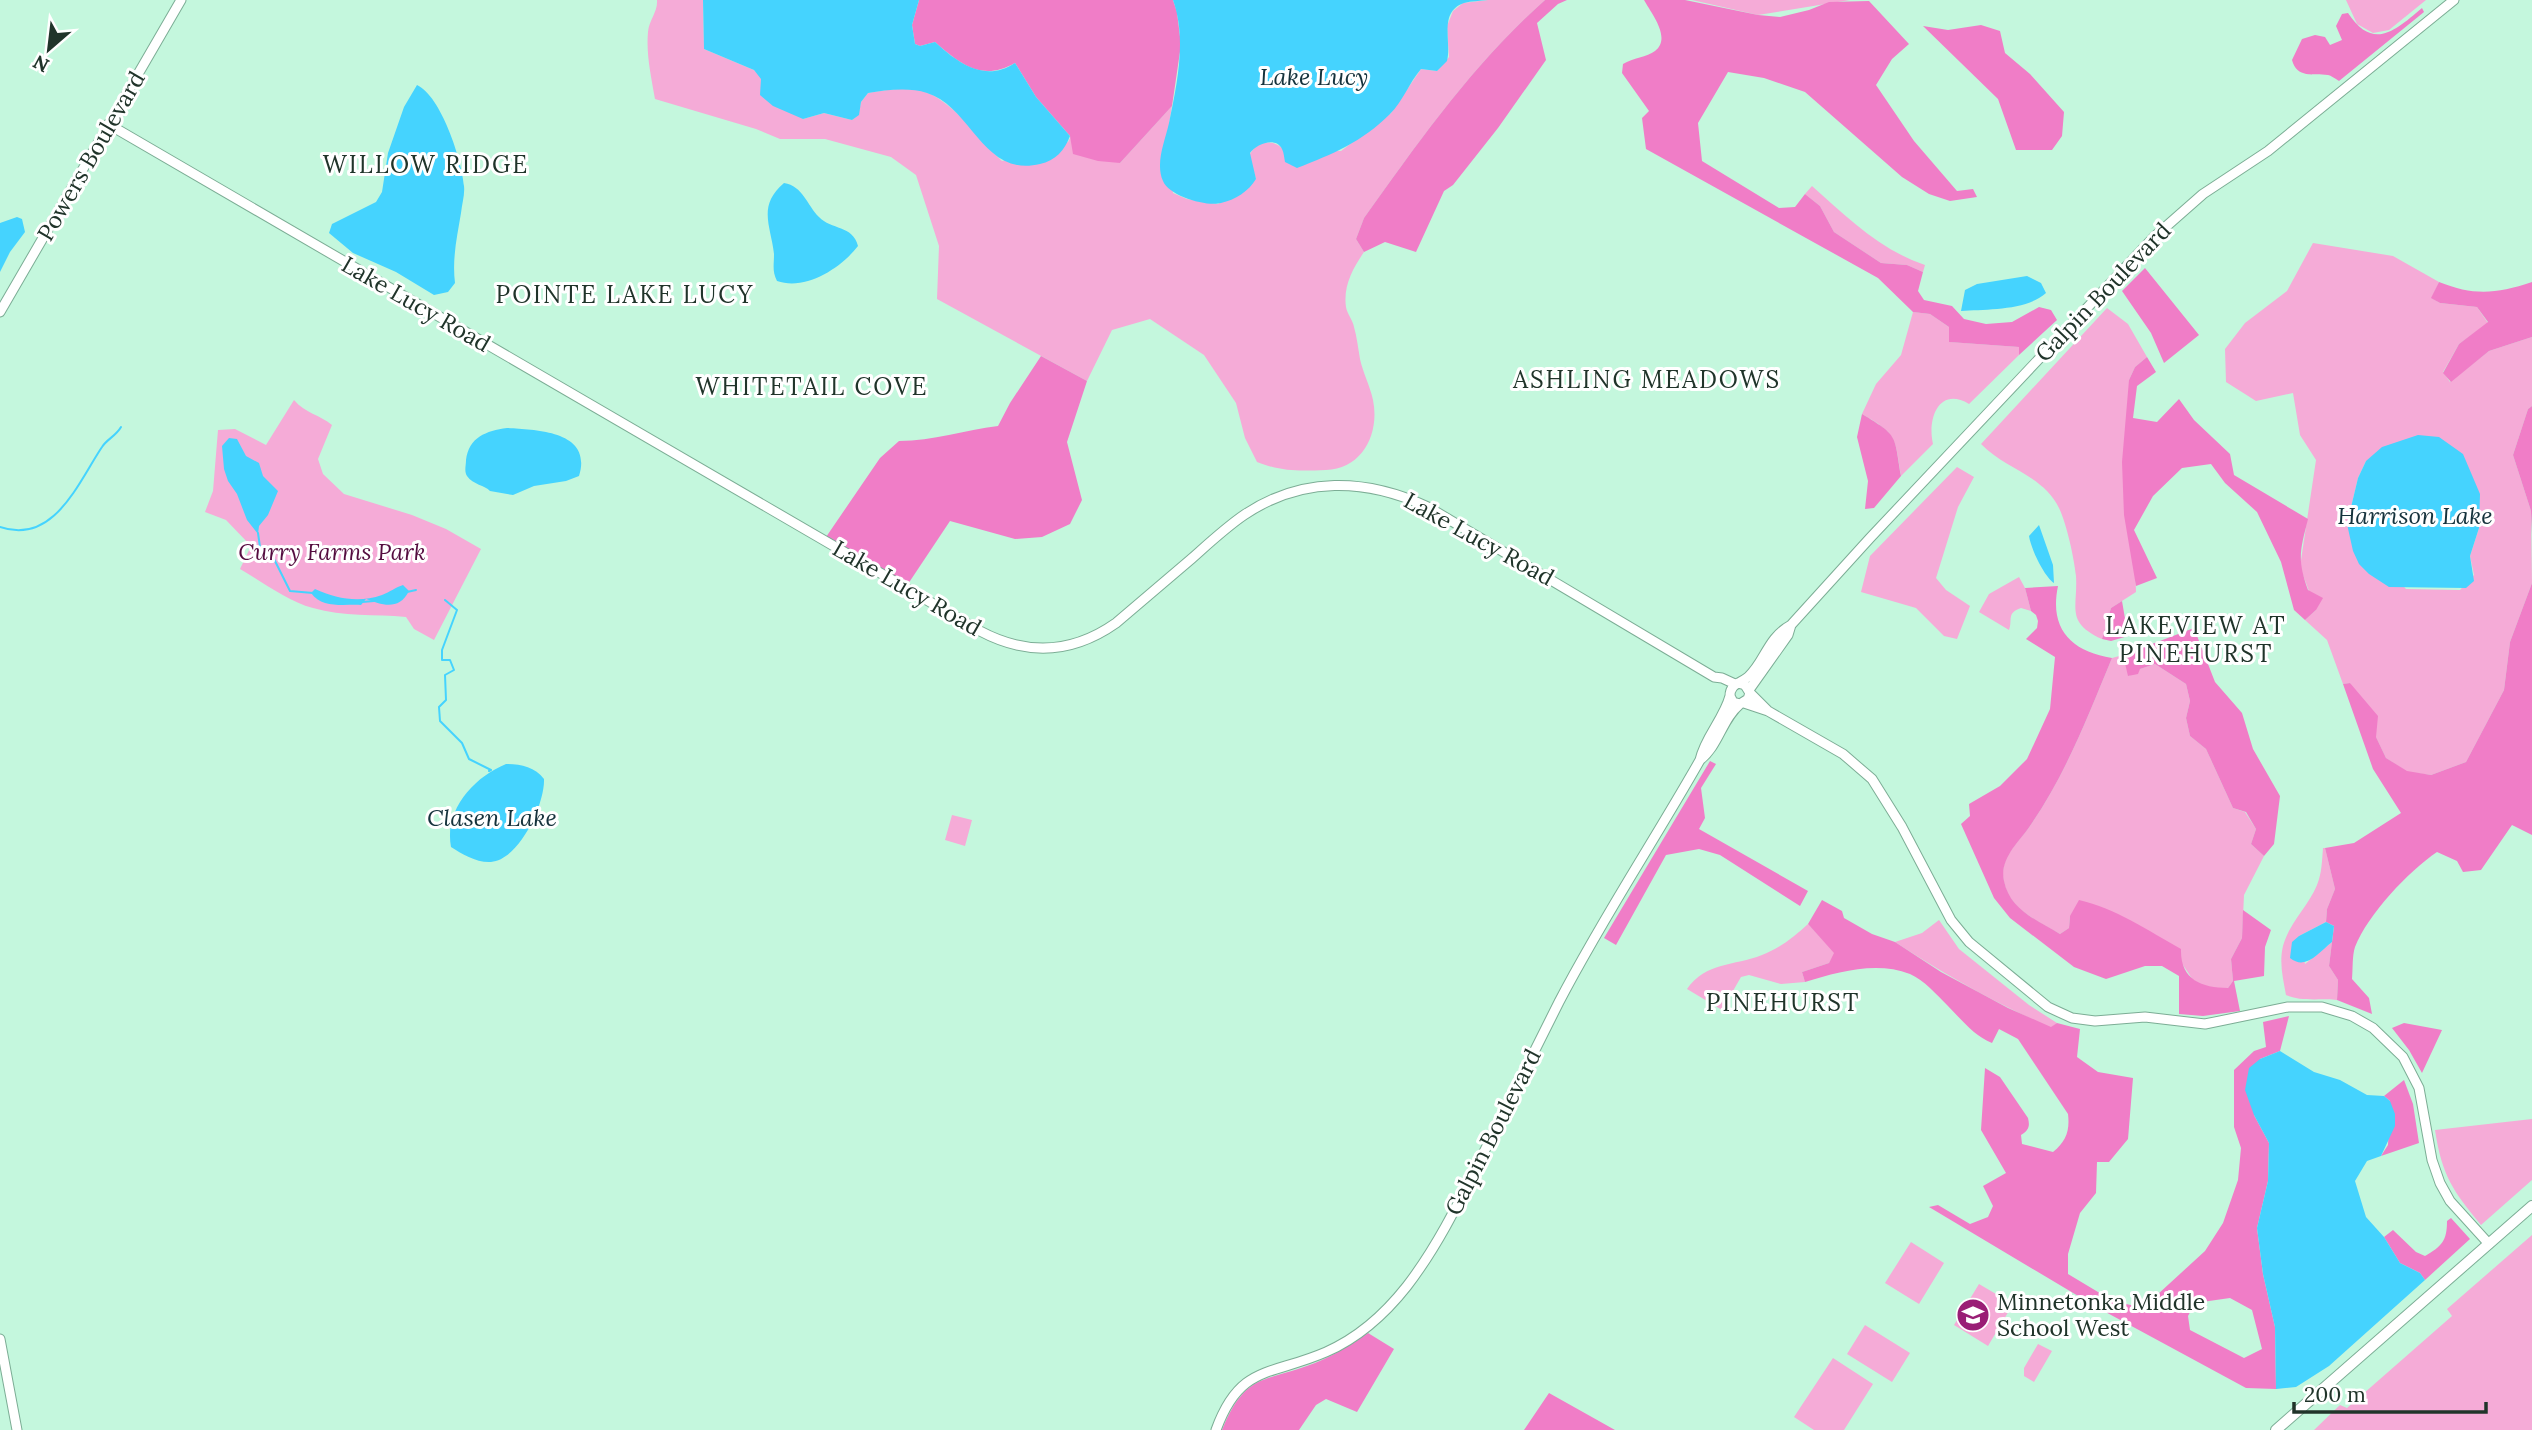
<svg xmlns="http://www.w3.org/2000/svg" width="2532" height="1430" font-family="Lora,serif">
<rect width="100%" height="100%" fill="#c4f7dd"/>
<path fill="#f5abd7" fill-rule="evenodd" d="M657 0H703L704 49 754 70 803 119 824 113 852 120 858 115 861 102 868 93C886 90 911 86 928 93 955 104 981 141 1002 161L1068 142 1071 136 1120 163 1172 106 1169 124 1173 193 1187 199 1218 204 1256 179 1249 156C1255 142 1270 138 1282 148L1341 151 1391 113 1421 69 1437 71 1449 57 1447 26 1453 11 1463 3 1488 0H1545C1473 64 1420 140 1364 218L1356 239 1364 252C1353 268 1343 286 1346 307 1347 314 1353 320 1354 327 1357 337 1358 348 1360 359 1363 373 1370 386 1373 400 1380 434 1362 469 1326 470 1299 471 1283 472 1257 462L1245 438 1236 403 1204 355 1150 319 1112 330 1087 381 937 299 939 246 916 175 891 157 825 139H780L756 129 655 99C651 76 646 54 648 32 649 20 658 12 657 0Z
M1692 0H1850L1758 15Z
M2346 0H2426L2389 30 2373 33 2357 24Z
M1812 186C1847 217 1880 250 1925 265L1923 272 1907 265 1881 263 1834 232 1820 206 1805 194Z
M2313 243 2393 256 2439 282 2432 298 2440 303 2477 307 2488 323 2459 344 2443 372 2450 382 2489 351 2532 337V406L2528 409 2513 455 2531 511 2532 583 2510 642 2504 690 2466 762 2431 775 2407 772 2386 758 2350 683 2343 684 2327 640 2305 620 2316 610 2300 567 2316 460 2300 435 2293 393 2256 401 2226 382 2225 349 2245 323 2287 291ZM2366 461 2479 528 2470 556 2474 575 2460 590 2406 589 2347 524 2358 478Z
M2107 308 2128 324 2147 357 2135 367 2129 380 2136 592 2111 608 2102 639C2065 622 2078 608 2076 576 2074 558 2067 525 2059 508 2043 475 2005 469 1981 444Z
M1913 312 1930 314 1949 327 1950 342 2019 347V355L1969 404C1939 386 1927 419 1933 444L1901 476C1895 437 1897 434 1862 414L1876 384 1901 355Z
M294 400C305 413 320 415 332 425L318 459 323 474 344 494 412 515 446 529 481 549 434 640 414 629 406 617C375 614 343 617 313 608 287 601 263 582 240 569L251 546 226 520 205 512 213 491 218 430 235 429 266 445Z
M1957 467 1974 477 1958 507 1936 578 1946 590 1970 606 1957 639 1944 636 1916 608 1861 592 1870 556Z
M2019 577 2025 588 2031 611 2021 608C2006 613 2013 620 2009 630L1979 612 1989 594Z
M2123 655 2129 676 2140 669 2155 664 2186 684 2190 701 2186 718 2190 736 2206 749 2233 808 2245 812 2256 829 2251 844 2264 856 2244 895 2242 938 2231 959 2233 981 2228 988H2208L2193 980 2181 962 2070 916 2069 928 2060 934C2037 920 2010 910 2004 882 1998 859 2019 842 2030 826 2066 774 2088 716 2112 658Z
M952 815 972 820 965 846 945 840Z
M2323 848H2325L2335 889 2327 909 2326 922 2299 936 2305 964 2332 942 2329 966 2338 980 2337 1000C2320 998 2301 1002 2286 995 2283 978 2279 963 2283 946 2289 923 2308 907 2317 885 2322 873 2322 860 2323 848Z
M1939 920 1959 949 2029 1005 2057 1023 2051 1028C1996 1003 1945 975 1895 942L1922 933Z
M1808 924 1835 953 1829 963 1802 972 1805 982 1781 984 1749 975 1741 977 1722 1010 1687 989C1706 962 1734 966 1762 955 1780 948 1794 937 1808 924Z
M2532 1119V1180L2481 1225C2453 1191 2442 1176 2435 1130Z
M2532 1235V1430H2314L2340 1405 2347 1408 2452 1316 2447 1309Z
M1911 1242 1944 1263 1919 1304 1885 1283Z
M1979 1284 2013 1304 1988 1346 1954 1325Z
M1865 1325 1910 1353 1892 1382 1847 1354Z
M2038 1344 2052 1351 2034 1382 2024 1376V1368Z
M1833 1358 1873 1384 1844 1430H1814L1794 1417Z"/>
<path fill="#f07dc7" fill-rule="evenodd" d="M919 0H1173L1177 12 1181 45 1172 106 1120 163 1098 161 1073 154 1070 136 1036 97 1015 63C982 82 960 64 935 42L920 46 915 44 912 25Z
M1545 0H1567L1558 4 1537 23 1546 60 1498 128 1453 185 1444 191 1416 252 1385 242 1364 252 1356 239 1364 218C1420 140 1473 64 1545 0Z
M1644 0H1685L1758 15 1780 17 1809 10 1829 2 1869 1 1909 44 1892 59 1876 85 1914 141 1957 191 1973 189 1977 197 1950 201 1929 194 1902 177 1805 92 1764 78 1728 72 1698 123 1702 161 1779 208 1795 207 1805 194 1820 206 1834 232 1881 263 1907 265 1923 272 1918 291 1924 300 1952 306 1964 319 1986 324 2012 322 2039 307 2051 310 2057 320 2019 355V347L1949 342V327L1930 314 1913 312 1878 278 1646 149 1642 118 1649 111 1622 73 1623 64C1633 58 1647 57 1655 51 1672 38 1651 13 1644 0Z
M2422 8 2424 12 2339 81C2338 80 2330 75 2328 75 2313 73 2297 79 2292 60L2302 39 2315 35 2325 37 2330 45 2342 40 2336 26 2342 14 2348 13C2373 51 2395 31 2422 8Z
M1981 25 2000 31 2005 53 2030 74 2064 112 2062 136 2052 150H2016L1998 99 1923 26 1948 30Z
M2145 268 2199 335 2164 363 2151 333 2122 291Z
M2439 282C2474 296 2496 294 2532 282V337L2489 351 2451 382 2443 373 2459 344 2488 322 2477 307 2440 303 2431 298Z
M1041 356 1087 381 1067 442 1082 500 1070 524 1042 537 1015 539 950 521 906 587 824 540 880 458 899 441C933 441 965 430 998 426L1010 403Z
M2147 357 2156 372 2137 386 2133 418 2157 422 2179 399 2194 420 2230 454 2234 475 2308 519C2300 551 2297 559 2308 590L2323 598 2316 610 2305 620 2294 610 2281 562 2257 512 2225 483 2211 464 2182 468 2153 496 2134 530 2157 578 2136 586 2124 515 2122 462 2129 380 2135 367Z
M2532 406V534L2531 511 2513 455 2528 409Z
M1862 414C1899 436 1894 435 1901 476L1874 508 1865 509 1868 481 1857 437Z
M2532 583V835L2512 825 2481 870 2463 872 2457 861 2437 852C2409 871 2368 914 2355 947 2352 956 2353 969 2352 979L2369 998 2372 1014 2337 1000 2338 980 2329 966 2334 926 2326 922 2327 909 2335 889 2325 848 2354 843 2401 813 2373 769 2343 684 2350 683 2378 716 2376 737 2386 758 2407 771 2431 775 2466 762 2504 690 2510 642Z
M2058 586C2049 629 2071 651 2112 658 2088 716 2066 774 2030 826 2019 842 1999 859 2004 881 2010 910 2037 920 2060 934L2069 928 2070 916 2079 900C2115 908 2149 931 2181 949 2180 979 2201 988 2228 988L2233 981 2231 959 2242 938 2243 910 2271 930 2265 947 2264 976 2234 981 2240 1011 2203 1016 2179 1014V976L2162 966H2145L2106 979 2074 967 2010 918 1994 898 1961 824 1970 816 1969 804 2000 786 2027 759 2050 709 2055 657 2026 639 2037 628 2038 621 2036 615 2031 611 2025 588Z
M2122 601 2128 636 2111 641 2102 639 2111 608Z
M2194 628 2215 682 2242 713 2253 749 2280 796 2274 844 2264 856 2251 844 2256 829 2246 812 2233 808 2206 749 2190 736 2186 718 2190 701 2186 684 2155 664 2140 669 2138 674 2128 676 2123 655Z
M1710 761 1716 764 1701 788 1705 818 1699 829 1808 891 1800 906 1720 855 1699 849 1666 855 1616 945 1604 938Z
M1822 900 1842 911 1844 918 1872 934 1895 942 1941 972 2008 1008 2051 1027 2057 1023 2080 1029 2077 1057 2098 1072 2133 1078 2128 1139 2109 1162H2097L2096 1193 2080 1213 2068 1254V1274L2113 1301 2135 1306 2157 1295 2205 1251 2223 1223 2238 1180 2241 1148 2234 1127V1070L2254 1051 2266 1047 2263 1022 2289 1016 2280 1051 2260 1059 2254 1115 2269 1143 2268 1181 2257 1228 2263 1274 2275 1327 2276 1389 2246 1388 2100 1309 1929 1207 1938 1205 1970 1224 1988 1217 1993 1206 1983 1186 2006 1173 1981 1130 1985 1068 2000 1077 2028 1118C2030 1126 2029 1130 2021 1135L2022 1144 2053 1152C2066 1141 2070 1131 2068 1114L2018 1039 1999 1029 1992 1043C1974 1036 1961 1019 1947 1005 1937 995 1924 980 1910 974 1876 961 1838 972 1805 982L1802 972 1829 963 1834 953 1808 924ZM2230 1298 2252 1310 2262 1349 2244 1358 2190 1330 2188 1316 2195 1303Z
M2404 1023 2442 1030 2422 1073 2409 1050 2392 1028Z
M2404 1080 2413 1104 2419 1143 2381 1156 2388 1145 2390 1101 2384 1096Z
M2451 1218 2470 1239 2425 1280 2420 1273 2400 1263 2384 1237 2393 1230 2416 1252 2425 1256C2442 1246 2447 1241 2447 1221Z
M1368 1333 1394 1349 1357 1412 1326 1399 1316 1405 1299 1430H1222C1246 1371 1265 1383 1315 1363 1334 1355 1351 1345 1368 1333Z
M1549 1393 1615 1430H1524Z"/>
<path fill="#45d3fe" d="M703 0H919L912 25 915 44 920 46 935 42C958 63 985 83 1015 63L1036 97 1070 136C1065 150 1055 161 1040 164 983 178 972 107 927 93 909 87 886 90 868 93L861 102 859 115 852 120 824 113 803 119 773 106 760 95 761 79 754 70 704 49Z
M1173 0H1488C1480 1 1471 1 1464 3 1438 12 1452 42 1447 61L1437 71 1421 69C1409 83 1403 101 1390 114 1362 142 1333 154 1297 168L1285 162C1284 157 1284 153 1282 149 1276 136 1256 144 1250 153L1256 179C1249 191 1235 200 1221 203 1207 207 1169 196 1163 181 1155 163 1165 141 1169 123 1177 84 1187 39 1173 0Z
M417 85C441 96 462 160 464 186 465 194 462 204 461 213 457 237 452 259 455 283L448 292 434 295 396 272 353 253 329 233 332 224 376 202 382 192 388 153 404 107Z
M784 183C803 186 807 205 819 217 831 230 853 225 858 246 841 268 806 291 777 281 772 271 774 265 774 254 771 226 757 206 784 183Z
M17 217 22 219 25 232 10 252 0 272V223Z
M2027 276 2041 283 2046 293C2026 311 1986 309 1961 311L1965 290 1977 284Z
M507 428C537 430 593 431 579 476L566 481 534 486 513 495 490 491C485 485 473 485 467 476 464 471 466 466 466 460 469 437 486 431 507 428Z
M2418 435 2439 437 2463 454 2480 494 2479 528 2470 556 2474 581 2466 588 2389 587 2369 574 2359 564 2353 551 2347 524 2358 478 2366 461 2382 447Z
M229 438 237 439 246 456 259 463 263 476 278 491 268 515 259 526 258 534 247 520 237 494 228 481 224 469 222 446Z
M2039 525 2053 565 2054 583C2044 576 2031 549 2029 536Z
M403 585 409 591C399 611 382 605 366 599L361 605C344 604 322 609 311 593L315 589C337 599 359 603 382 595 390 592 396 587 403 585Z
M506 764C520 764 535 767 544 779 545 804 519 860 491 862 477 863 462 854 451 847 444 810 474 777 506 764Z
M2326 922 2334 926 2332 942C2319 952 2306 971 2290 958L2292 942 2299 936Z
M2280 1051 2314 1072 2340 1080 2367 1095 2384 1096 2390 1101 2395 1114V1126L2381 1156 2367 1161 2355 1181 2366 1217 2384 1237 2400 1263 2420 1273 2425 1280 2329 1366 2296 1387 2276 1389 2275 1327 2263 1274 2257 1228 2268 1181 2269 1143 2254 1115 2245 1090 2249 1068 2260 1059Z"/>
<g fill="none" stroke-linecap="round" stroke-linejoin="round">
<path stroke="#45d3fe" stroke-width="2" d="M0 527C54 546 79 481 102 447 107 439 116 436 121 427
M258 533 260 547 271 553 290 591 313 593
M407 592 416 590
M445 600 457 610 442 650V660H450L454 670 445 675 446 700 439 707 440 721 462 743 469 759 491 770 489 771
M362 602 374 601"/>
<defs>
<path id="secondary" d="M108 124 980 631C1027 656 1072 654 1116 623 1141 602 1165 581 1190 560 1207 545 1225 528 1244 515 1302 476 1366 478 1428 507L1714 677 1722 678 1735 684
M0 312 181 0
M1738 683 1745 685 1750 693 1748 699 1740 704 1733 702 1730 696C1730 684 1739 684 1748 677 1765 662 1767 638 1791 625L1870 538 2153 238 2203 194 2268 151 2454 0
M1749 690 1788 635 1791 625
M1750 693 1768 711 1843 754 1872 779 1902 827 1951 920 1969 942 2048 1007 2072 1018 2095 1021 2145 1017 2205 1024 2288 1007H2322L2352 1016 2373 1028 2403 1057 2419 1088 2432 1160 2440 1183 2450 1201 2489 1244
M1744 703 1768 711
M1700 760C1719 745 1722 719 1740 704
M0 1339 17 1430
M1216 1430C1240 1364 1271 1376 1326 1352 1358 1338 1385 1314 1407 1286 1437 1247 1459 1202 1481 1158 1507 1106 1533 1054 1559 1002 1602 919 1654 841 1700 760 1705 737 1724 719 1730 696"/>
<path id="primary" d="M2276 1430 2532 1206"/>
</defs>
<use href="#secondary" stroke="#7cad95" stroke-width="11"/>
<use href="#primary" stroke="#7cad95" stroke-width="12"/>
<use href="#secondary" stroke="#fff" stroke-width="9"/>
<use href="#primary" stroke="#fff" stroke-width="10"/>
</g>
<defs>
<symbol id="school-disc" viewBox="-11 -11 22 22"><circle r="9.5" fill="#9a1e76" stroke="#fff"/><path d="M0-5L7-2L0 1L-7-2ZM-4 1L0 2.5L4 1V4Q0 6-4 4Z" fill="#fff"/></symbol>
</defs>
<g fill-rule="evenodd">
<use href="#school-disc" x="1954" y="1296" width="38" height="38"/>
</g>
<g text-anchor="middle" stroke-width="6" stroke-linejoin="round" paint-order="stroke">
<g font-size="23" fill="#20342a" stroke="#fff">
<text transform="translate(91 156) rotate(-60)" y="8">Powers Boulevard</text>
<text transform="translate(2103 292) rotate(-46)" y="8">Galpin Boulevard</text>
<text transform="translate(416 304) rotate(30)" y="8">Lake Lucy Road</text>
<text transform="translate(1479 539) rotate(29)" y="8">Lake Lucy Road</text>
<text transform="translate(907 588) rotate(30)" y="8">Lake Lucy Road</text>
<text transform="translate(1493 1132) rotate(-63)" y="8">Galpin Boulevard</text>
</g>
<g font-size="23" font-style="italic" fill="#550d40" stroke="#fff">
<text x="332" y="560">Curry Farms Park</text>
</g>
<g font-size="23" fill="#20342a" stroke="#fff" text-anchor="start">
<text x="1997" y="1310">Minnetonka Middle<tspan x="1997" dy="26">School West</tspan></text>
</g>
<g font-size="24" font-style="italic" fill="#15323c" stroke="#fff">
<text x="1314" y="85">Lake Lucy</text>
<text x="2415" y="524">Harrison Lake</text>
<text x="492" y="826">Clasen Lake</text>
</g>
<g font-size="24" letter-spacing="2" fill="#20342a" stroke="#fff">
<text x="426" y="173">WILLOW RIDGE</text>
<text x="625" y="303">POINTE LAKE LUCY</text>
<text x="1647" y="388">ASHLING MEADOWS</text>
<text x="812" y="395">WHITETAIL COVE</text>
<text x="2196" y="634">LAKEVIEW AT<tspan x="2196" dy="28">PINEHURST</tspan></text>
<text x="1783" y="1011">PINEHURST</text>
</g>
</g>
<g transform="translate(49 49) rotate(208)" stroke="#ffffff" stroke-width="5" paint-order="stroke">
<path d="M0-5L12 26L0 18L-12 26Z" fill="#20342a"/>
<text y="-10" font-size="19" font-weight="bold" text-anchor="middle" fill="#20342a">N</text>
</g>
<path d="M2294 1402v10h192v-10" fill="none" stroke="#20342a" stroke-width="3.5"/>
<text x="2304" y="1402" font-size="21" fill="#20342a" stroke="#ffffff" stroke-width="5" paint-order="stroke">200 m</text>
</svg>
